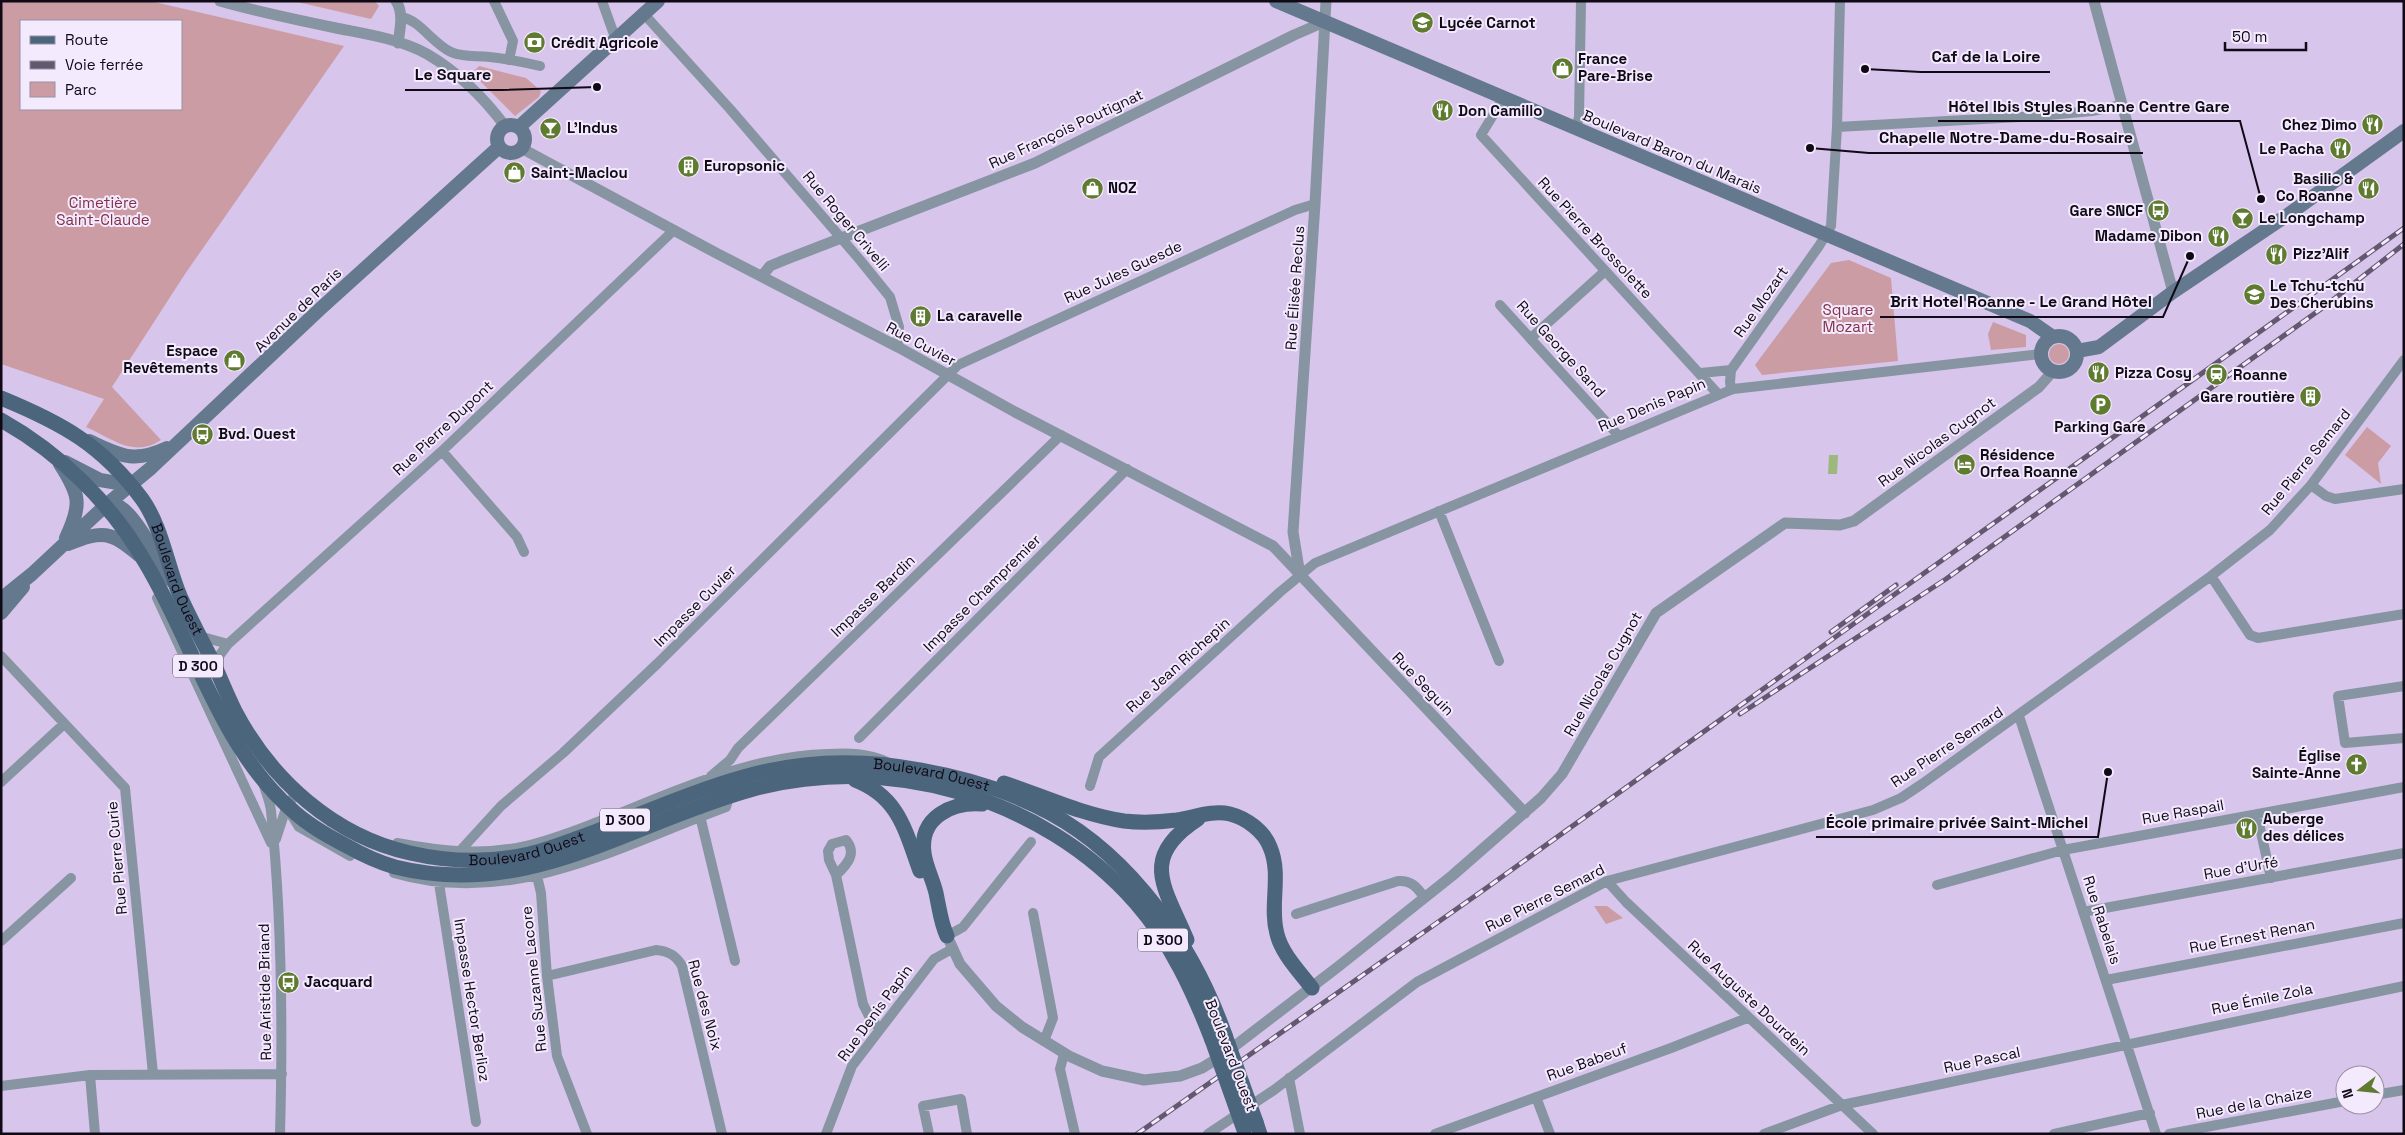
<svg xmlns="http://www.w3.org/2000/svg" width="2405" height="1135" font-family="'Space Grotesk',sans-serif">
<rect width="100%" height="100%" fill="#d8c5ec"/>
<path fill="#cb9ca3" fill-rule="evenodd" d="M1 1H150L344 46 185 274 112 387 161 440C133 458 113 439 86 427L104 399 1 364ZM181 21V109H21V21Z
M293 1H375L379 6 371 19Z
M479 66 526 78 541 91 539 97 515 116 472 73Z
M1849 260 1891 278 1898 361 1762 375 1755 365 1831 263Z
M1993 322 2026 335V347L1991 350 1988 334Z
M2049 354a10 10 0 1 1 20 0a10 10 0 1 1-20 0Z
M2367 427 2391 446 2378 463 2381 484 2345 455Z
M1594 906H1607L1623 918 1606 924Z"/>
<path fill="#9db77c" d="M1829 455H1838L1837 474H1828Z"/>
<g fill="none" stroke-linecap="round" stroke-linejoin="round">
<path stroke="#8795a2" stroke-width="10" d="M494 1 513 41 509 60
M602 1 616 40
M644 14 730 109 860 260 890 297 899 327 898 347
M401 17C420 20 432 43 451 52 464 58 477 55 490 57 507 59 523 62 540 66
M1504 97 1481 135 1718 394
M1837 127 2038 116 2092 111 2121 105
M1576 129 1579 117 1581 1
M1500 305 1618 435
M1531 338 1604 272
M1701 373 1731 370
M1731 390 1730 382 1731 370 1819 246 1831 226 1837 127 1840 1
M442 451 517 537 524 552
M2311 485 2326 496 2335 499 2404 489
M1439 511 1499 661
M2211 576 2250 635 2258 638 2404 614
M157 598 271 843
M199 636 228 644 213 664
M228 644 442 451 674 230
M1 656 125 788 153 1074
M2404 686 2338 696 2345 743 2404 738
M2019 716 2156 1134
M859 738 1127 469
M711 776 730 760 738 748 1061 435
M1 782 64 724
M263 782C265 791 270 801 271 811 282 918 283 1026 280 1134
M1090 786 1099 757 1280 592 1315 563 1733 389 2041 354
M289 811 299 827 350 856
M2257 814 2271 878
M700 816 735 961
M276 839 287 805 293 798 295 790
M397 843C440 851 482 856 525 846 553 840 581 828 608 818 678 790 751 756 828 754 849 753 868 753 887 762
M459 852 501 806 563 753 658 663 958 365 1295 210 1315 204
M394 873C512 908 617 847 726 807L729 797
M836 875C848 864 857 853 846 840L832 844 828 851 829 860 836 875 863 1004 870 1018 879 1028
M537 876 541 893 547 976 557 1056 587 1134
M1607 881 1626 902 1873 1134
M439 883 476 1122
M1937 885 2063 850 2404 787
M2083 912 2404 853
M1033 913 1053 1018 1044 1041
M1296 914 1398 881C1411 880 1417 887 1424 897
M947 936 963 927 1031 842
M1 941 71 878
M547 976 656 950C668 951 676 955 682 966L722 1134
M2106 980 2404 923
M1064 1054 1060 1069 1075 1134
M90 1075 95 1134
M1289 1078 1300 1134
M1 1086 90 1075 282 1074
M2375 1095 2404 1090
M1536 1097 1550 1134
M826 1134 852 1066 934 959 952 949
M929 1134 923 1106 961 1099 967 1134
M1208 1134 1274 1090 1417 982 1607 881 1873 810 1901 798 1922 784 2211 576 2270 530 2311 485 2404 360
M1435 1134 1671 1048 1747 1018
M1764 1134 1842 1105 2404 986
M2054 1134 2150 1113
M2169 1134 2345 1101"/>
<path stroke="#8795a2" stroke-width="11" d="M220 1C258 12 297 20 336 28 366 34 400 39 427 54 458 72 484 98 505 126
M396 1C404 13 400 29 398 43
M2094 1 2173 292
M521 148 718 254 898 347 1015 412 1273 546 1525 813
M762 276 770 266 787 259 1035 163 1294 35 1324 22
M1300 575 1293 532 1315 204 1326 1
M947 936 960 964 996 1006 1022 1027 1069 1056 1102 1071 1144 1080 1180 1076 1202 1068 1223 1055 1339 966 1453 875 1541 798 1562 774 1656 613 1785 523 1840 525 1854 521 2039 387 2053 371"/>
<path stroke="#64798d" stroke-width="14" d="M1276 1 2030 321 2053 337
M497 139a14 14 0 1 1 28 0a14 14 0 1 1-28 0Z
M519 127 658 1
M2041 354a18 18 0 1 1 36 0a18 18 0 1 1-36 0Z
M2077 351 2099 347 2173 292 2289 214 2404 131
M89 441C120 455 133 464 167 448
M65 462 100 480 130 485
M60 464C80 495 82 504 66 538
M105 506C110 505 115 504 120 507 138 518 159 563 172 581
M68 544C103 530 110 531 139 555
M1 599 32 574 105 506 151 468 320 309 499 147
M1 613 23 587"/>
<g stroke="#4b657d" stroke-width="15">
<path id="s1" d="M1 398C62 423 102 445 142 499 162 527 167 565 180 596 190 618 201 639 212 660 220 677 227 695 235 711 271 780 334 836 410 853 449 862 490 863 529 854 552 849 575 839 597 831 646 812 696 790 747 776 804 760 863 759 921 770 966 778 1010 791 1050 813 1133 858 1194 947 1225 1035"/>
<path d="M1 420C60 453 111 503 145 562 194 643 219 746 292 810 308 825 326 835 345 845 361 854 377 862 395 867 528 900 628 824 750 790 886 752 1042 796 1136 903 1171 943 1193 991 1212 1040"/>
<path d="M855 780C899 797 905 830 920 871"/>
<path d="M1004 783C1043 796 1083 815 1124 821 1141 823 1161 822 1177 820 1195 817 1213 810 1230 814 1246 818 1264 831 1270 847 1282 875 1269 906 1277 934 1282 954 1299 971 1312 988"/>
<path d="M947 936C941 923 940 912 937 898 935 883 926 869 924 853 919 817 952 802 982 804"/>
<path d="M1187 940C1165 887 1138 858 1198 819"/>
<path d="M1256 1122 1260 1134"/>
</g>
<defs>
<path id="rail" d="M1831 632 1896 585
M1740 714 1946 579 2325 306 2404 244
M1137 1134 1485 889 2404 228"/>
</defs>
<use href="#rail" stroke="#645870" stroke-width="5"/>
<use href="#rail" stroke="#f4eafe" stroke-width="3" stroke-dasharray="9" stroke-linecap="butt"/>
<path stroke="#4b657d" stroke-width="15" d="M1225 1035 1256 1122
M1212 1040 1244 1130"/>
</g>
<defs>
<symbol id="school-disc" viewBox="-11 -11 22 22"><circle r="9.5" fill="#5e7b30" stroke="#f4eafe"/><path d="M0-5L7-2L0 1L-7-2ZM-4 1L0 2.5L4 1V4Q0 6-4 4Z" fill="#fff"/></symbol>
<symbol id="bank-disc" viewBox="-11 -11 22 22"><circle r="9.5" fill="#5e7b30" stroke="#f4eafe"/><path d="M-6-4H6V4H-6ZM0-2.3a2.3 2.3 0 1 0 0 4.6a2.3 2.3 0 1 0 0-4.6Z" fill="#fff"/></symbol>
<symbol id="shop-disc" viewBox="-11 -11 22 22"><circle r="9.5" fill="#5e7b30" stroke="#f4eafe"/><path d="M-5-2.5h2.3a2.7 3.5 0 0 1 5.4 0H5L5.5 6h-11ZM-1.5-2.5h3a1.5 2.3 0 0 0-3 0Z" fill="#fff"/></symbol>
<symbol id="restaurant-disc" viewBox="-11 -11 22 22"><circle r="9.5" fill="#5e7b30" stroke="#f4eafe"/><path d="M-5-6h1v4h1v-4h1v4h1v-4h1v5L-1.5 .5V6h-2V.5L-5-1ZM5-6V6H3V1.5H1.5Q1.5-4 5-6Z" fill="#fff"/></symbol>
<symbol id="bar-disc" viewBox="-11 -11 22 22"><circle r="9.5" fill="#5e7b30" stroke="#f4eafe"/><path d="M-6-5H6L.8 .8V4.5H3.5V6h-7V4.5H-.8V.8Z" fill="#fff"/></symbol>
<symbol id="building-disc" viewBox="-11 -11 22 22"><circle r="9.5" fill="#5e7b30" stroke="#f4eafe"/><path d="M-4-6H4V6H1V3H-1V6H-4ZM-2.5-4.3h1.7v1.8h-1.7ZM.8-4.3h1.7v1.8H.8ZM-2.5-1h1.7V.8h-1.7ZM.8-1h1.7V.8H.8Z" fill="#fff"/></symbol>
<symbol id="bus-disc" viewBox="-11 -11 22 22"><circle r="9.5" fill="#5e7b30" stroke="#f4eafe"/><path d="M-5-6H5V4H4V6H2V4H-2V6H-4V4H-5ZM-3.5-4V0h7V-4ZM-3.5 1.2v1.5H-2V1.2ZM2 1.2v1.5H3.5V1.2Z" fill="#fff"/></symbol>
<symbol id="station-disc" viewBox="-11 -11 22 22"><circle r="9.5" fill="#5e7b30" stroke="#f4eafe"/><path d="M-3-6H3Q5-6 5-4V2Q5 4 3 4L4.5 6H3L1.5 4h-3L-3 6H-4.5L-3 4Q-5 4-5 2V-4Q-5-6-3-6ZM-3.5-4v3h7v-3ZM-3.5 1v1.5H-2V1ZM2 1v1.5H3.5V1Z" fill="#fff"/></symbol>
<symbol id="parking-disc" viewBox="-11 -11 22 22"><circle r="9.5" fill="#5e7b30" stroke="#f4eafe"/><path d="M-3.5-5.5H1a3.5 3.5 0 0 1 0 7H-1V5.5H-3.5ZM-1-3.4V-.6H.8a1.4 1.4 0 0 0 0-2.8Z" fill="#fff"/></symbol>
<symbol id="hotel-disc" viewBox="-11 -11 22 22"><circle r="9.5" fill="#5e7b30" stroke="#f4eafe"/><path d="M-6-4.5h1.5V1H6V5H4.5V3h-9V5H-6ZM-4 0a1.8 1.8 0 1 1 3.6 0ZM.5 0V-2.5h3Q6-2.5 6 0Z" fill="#fff"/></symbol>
<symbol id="church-disc" viewBox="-11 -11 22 22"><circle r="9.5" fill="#5e7b30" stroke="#f4eafe"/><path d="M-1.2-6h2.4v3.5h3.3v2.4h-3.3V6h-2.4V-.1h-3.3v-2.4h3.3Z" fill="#fff"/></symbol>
</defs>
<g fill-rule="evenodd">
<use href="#school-disc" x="1410" y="10" width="25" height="25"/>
<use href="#bank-disc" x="522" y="30" width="25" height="25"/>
<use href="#shop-disc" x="1550" y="56" width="25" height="25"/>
<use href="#restaurant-disc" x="1430" y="98" width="25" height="25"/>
<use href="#restaurant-disc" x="2360" y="112" width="25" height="25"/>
<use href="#bar-disc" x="538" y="116" width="25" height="25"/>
<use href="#restaurant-disc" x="2328" y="136" width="25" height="25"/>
<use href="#building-disc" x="676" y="154" width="25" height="25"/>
<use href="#shop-disc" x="502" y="160" width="25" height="25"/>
<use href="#shop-disc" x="1080" y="176" width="25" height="25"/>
<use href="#restaurant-disc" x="2356" y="176" width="25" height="25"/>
<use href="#bus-disc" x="2146" y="198" width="25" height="25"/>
<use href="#bar-disc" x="2230" y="206" width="25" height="25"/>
<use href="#restaurant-disc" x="2206" y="224" width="25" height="25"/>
<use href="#restaurant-disc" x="2264" y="242" width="25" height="25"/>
<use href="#school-disc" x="2242" y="282" width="25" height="25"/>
<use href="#building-disc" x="908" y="304" width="25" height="25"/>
<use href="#shop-disc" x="222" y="348" width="25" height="25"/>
<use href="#restaurant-disc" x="2086" y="360" width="25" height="25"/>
<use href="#station-disc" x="2204" y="362" width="25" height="25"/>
<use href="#building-disc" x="2298" y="384" width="25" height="25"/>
<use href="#parking-disc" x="2088" y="392" width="25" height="25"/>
<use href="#bus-disc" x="190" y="422" width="25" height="25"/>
<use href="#hotel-disc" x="1952" y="452" width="25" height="25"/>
<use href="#church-disc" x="2344" y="752" width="25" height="25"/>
<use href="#restaurant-disc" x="2234" y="816" width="25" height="25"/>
<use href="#bus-disc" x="276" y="970" width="25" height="25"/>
</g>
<g text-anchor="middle" stroke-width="4" stroke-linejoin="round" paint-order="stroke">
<g fill="#f4eafe" stroke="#544c5c" stroke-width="1">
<rect x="173" y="654.5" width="50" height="23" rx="4"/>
<rect x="600" y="808.5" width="50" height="23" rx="4"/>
<rect x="1138" y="928.5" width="50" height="23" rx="4"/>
</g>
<g font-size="14" font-weight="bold" fill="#100916">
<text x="198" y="671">D 300</text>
<text x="625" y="825">D 300</text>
<text x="1163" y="945">D 300</text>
</g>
<g font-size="15" font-weight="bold" fill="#100916" stroke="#f4eafe" text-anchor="start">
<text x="1439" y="28">Lycée Carnot</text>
<text x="551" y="48">Crédit Agricole</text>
<text x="1578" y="64">France<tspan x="1578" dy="17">Pare-Brise</tspan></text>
<text x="1458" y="116">Don Camillo</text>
<text x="2357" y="130" text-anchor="end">Chez Dimo</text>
<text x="567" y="133">L'Indus</text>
<text x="2324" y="154" text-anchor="end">Le Pacha</text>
<text x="704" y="171">Europsonic</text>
<text x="531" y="178">Saint-Maclou</text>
<text x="2353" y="184" text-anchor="end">Basilic &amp;<tspan x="2353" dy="17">Co Roanne</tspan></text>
<text x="1108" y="193">NOZ</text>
<text x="2143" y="216" text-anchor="end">Gare SNCF</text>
<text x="2259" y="223">Le Longchamp</text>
<text x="2202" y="241" text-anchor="end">Madame Dibon</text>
<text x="2293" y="259">Pizz'Alif</text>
<text x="2270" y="291">Le Tchu-tchu<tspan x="2270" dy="17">Des Cherubins</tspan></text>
<text x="937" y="321">La caravelle</text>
<text x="218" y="356" text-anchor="end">Espace<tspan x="218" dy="17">Revêtements</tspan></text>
<text x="2115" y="378">Pizza Cosy</text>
<text x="2233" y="380">Roanne</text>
<text x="2295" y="402" text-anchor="end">Gare routière</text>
<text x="2100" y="432" text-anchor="middle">Parking Gare</text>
<text x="218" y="439">Bvd. Ouest</text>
<text x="1980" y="460">Résidence<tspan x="1980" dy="17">Orfea Roanne</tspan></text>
<text x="2341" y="761" text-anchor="end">Église<tspan x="2341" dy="17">Sainte-Anne</tspan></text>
<text x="2263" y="824">Auberge<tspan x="2263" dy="17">des délices</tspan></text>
<text x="304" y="987">Jacquard</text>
</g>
<g font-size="15" fill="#100916" stroke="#f4eafe">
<text transform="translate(1066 129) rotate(-25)" y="5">Rue François Poutignat</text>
<text transform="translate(1672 152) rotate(23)" y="5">Boulevard Baron du Marais</text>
<text transform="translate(846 221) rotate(50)" y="5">Rue Roger Crivelli</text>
<text transform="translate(1595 238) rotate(47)" y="5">Rue Pierre Brossolette</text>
<text transform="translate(1123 272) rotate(-25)" y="5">Rue Jules Guesde</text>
<text transform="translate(1295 288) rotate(-86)" y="5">Rue Élisée Reclus</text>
<text transform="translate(1761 302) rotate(-55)" y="5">Rue Mozart</text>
<text transform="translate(298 310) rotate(-44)" y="5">Avenue de Paris</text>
<text transform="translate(921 344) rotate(28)" y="5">Rue Cuvier</text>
<text transform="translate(1561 349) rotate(48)" y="5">Rue George Sand</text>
<text transform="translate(1652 405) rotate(-23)" y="5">Rue Denis Papin</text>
<text transform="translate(443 428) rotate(-43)" y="5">Rue Pierre Dupont</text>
<text transform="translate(1937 442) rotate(-36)" y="5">Rue Nicolas Cugnot</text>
<text transform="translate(2306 462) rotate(-51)" y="5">Rue Pierre Semard</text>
<text dy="5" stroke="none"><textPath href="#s1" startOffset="264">Boulevard Ouest</textPath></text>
<text transform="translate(982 593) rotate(-45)" y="5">Impasse Champremier</text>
<text transform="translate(873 596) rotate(-44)" y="5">Impasse Bardin</text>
<text transform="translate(695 606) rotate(-45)" y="5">Impasse Cuvier</text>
<text transform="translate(1178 665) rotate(-42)" y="5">Rue Jean Richepin</text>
<text transform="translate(1603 674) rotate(-60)" y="5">Rue Nicolas Cugnot</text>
<text transform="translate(1423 684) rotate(46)" y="5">Rue Seguin</text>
<text transform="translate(1947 747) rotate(-34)" y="5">Rue Pierre Semard</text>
<text dy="5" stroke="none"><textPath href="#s1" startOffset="1179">Boulevard Ouest</textPath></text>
<text transform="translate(2183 812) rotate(-10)" y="5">Rue Raspail</text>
<text dy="5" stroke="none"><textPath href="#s1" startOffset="759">Boulevard Ouest</textPath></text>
<text transform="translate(117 858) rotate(-95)" y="5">Rue Pierre Curie</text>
<text transform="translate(2241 868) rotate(-10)" y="5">Rue d'Urfé</text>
<text transform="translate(1545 898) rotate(-27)" y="5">Rue Pierre Semard</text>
<text transform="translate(2102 920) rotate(72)" y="5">Rue Rabelais</text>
<text transform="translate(2252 936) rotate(-11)" y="5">Rue Ernest Renan</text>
<text transform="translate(534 979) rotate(-96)" y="5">Rue Suzanne Lacore</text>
<text transform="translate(265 992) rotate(-91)" y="5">Rue Aristide Briand</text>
<text transform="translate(1749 998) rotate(43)" y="5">Rue Auguste Dourdein</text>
<text transform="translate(2262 999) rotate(-12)" y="5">Rue Émile Zola</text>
<text transform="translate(472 1000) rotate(81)" y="5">Impasse Hector Berlioz</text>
<text transform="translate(705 1005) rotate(75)" y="5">Rue des Noix</text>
<text transform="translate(875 1013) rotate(-54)" y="5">Rue Denis Papin</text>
<text transform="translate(1231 1055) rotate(69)" y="5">Boulevard Ouest</text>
<text transform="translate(1982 1060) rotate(-12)" y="5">Rue Pascal</text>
<text transform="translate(1587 1062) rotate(-20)" y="5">Rue Babeuf</text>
<text transform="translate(2254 1103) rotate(-11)" y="5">Rue de la Chaize</text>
</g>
<g font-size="15" fill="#833046" stroke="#f4eafe">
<text x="103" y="208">Cimetière<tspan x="103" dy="17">Saint-Claude</tspan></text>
<text x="1848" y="315">Square<tspan x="1848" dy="17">Mozart</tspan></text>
</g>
</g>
<path fill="none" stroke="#100916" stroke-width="2" d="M1865 69L1921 72H2050M597 87L501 90H405M2261 199L2240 121H1938M1810 148L1869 153H2143M2190 256L2163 317H1880M2108 772L2098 837H1816"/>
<g fill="#100916" stroke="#f4eafe" stroke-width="2">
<circle cx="1865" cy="69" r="5"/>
<circle cx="597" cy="87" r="5"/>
<circle cx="2261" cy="199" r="5"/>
<circle cx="1810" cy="148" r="5"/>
<circle cx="2190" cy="256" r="5"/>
<circle cx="2108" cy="772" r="5"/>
</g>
<g font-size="16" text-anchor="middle" font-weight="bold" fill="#100916" stroke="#f4eafe" stroke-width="4" stroke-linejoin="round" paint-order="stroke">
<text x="1986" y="62">Caf de la Loire</text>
<text x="453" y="80">Le Square</text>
<text x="2089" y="112">Hôtel Ibis Styles Roanne Centre Gare</text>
<text x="2006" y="143">Chapelle Notre-Dame-du-Rosaire</text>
<text x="2021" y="307">Brit Hotel Roanne - Le Grand Hôtel</text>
<text x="1957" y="828">École primaire privée Saint-Michel</text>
</g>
<rect width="2405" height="1135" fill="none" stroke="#100916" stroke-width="5"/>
<rect x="20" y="20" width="162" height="90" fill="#f4eafe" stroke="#9990a1"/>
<rect x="30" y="36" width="25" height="8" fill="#4b657d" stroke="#9990a1"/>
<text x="65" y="45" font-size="15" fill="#100916">Route</text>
<rect x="30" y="61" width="25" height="8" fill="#645870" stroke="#9990a1"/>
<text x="65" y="70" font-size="15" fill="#100916">Voie ferrée</text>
<rect x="30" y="82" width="25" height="15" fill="#cb9ca3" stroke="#9990a1"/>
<text x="65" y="95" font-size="15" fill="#100916">Parc</text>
<g transform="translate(2360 1090) rotate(254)"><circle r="24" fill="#f4eafe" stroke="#9990a1"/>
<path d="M0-4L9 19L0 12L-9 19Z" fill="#5e7b30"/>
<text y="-8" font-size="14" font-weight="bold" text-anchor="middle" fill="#100916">N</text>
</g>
<path d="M2225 42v8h81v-8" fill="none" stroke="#100916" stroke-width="2.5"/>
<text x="2232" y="42" font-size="15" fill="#100916" stroke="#f4eafe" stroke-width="4" paint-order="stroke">50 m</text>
</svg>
